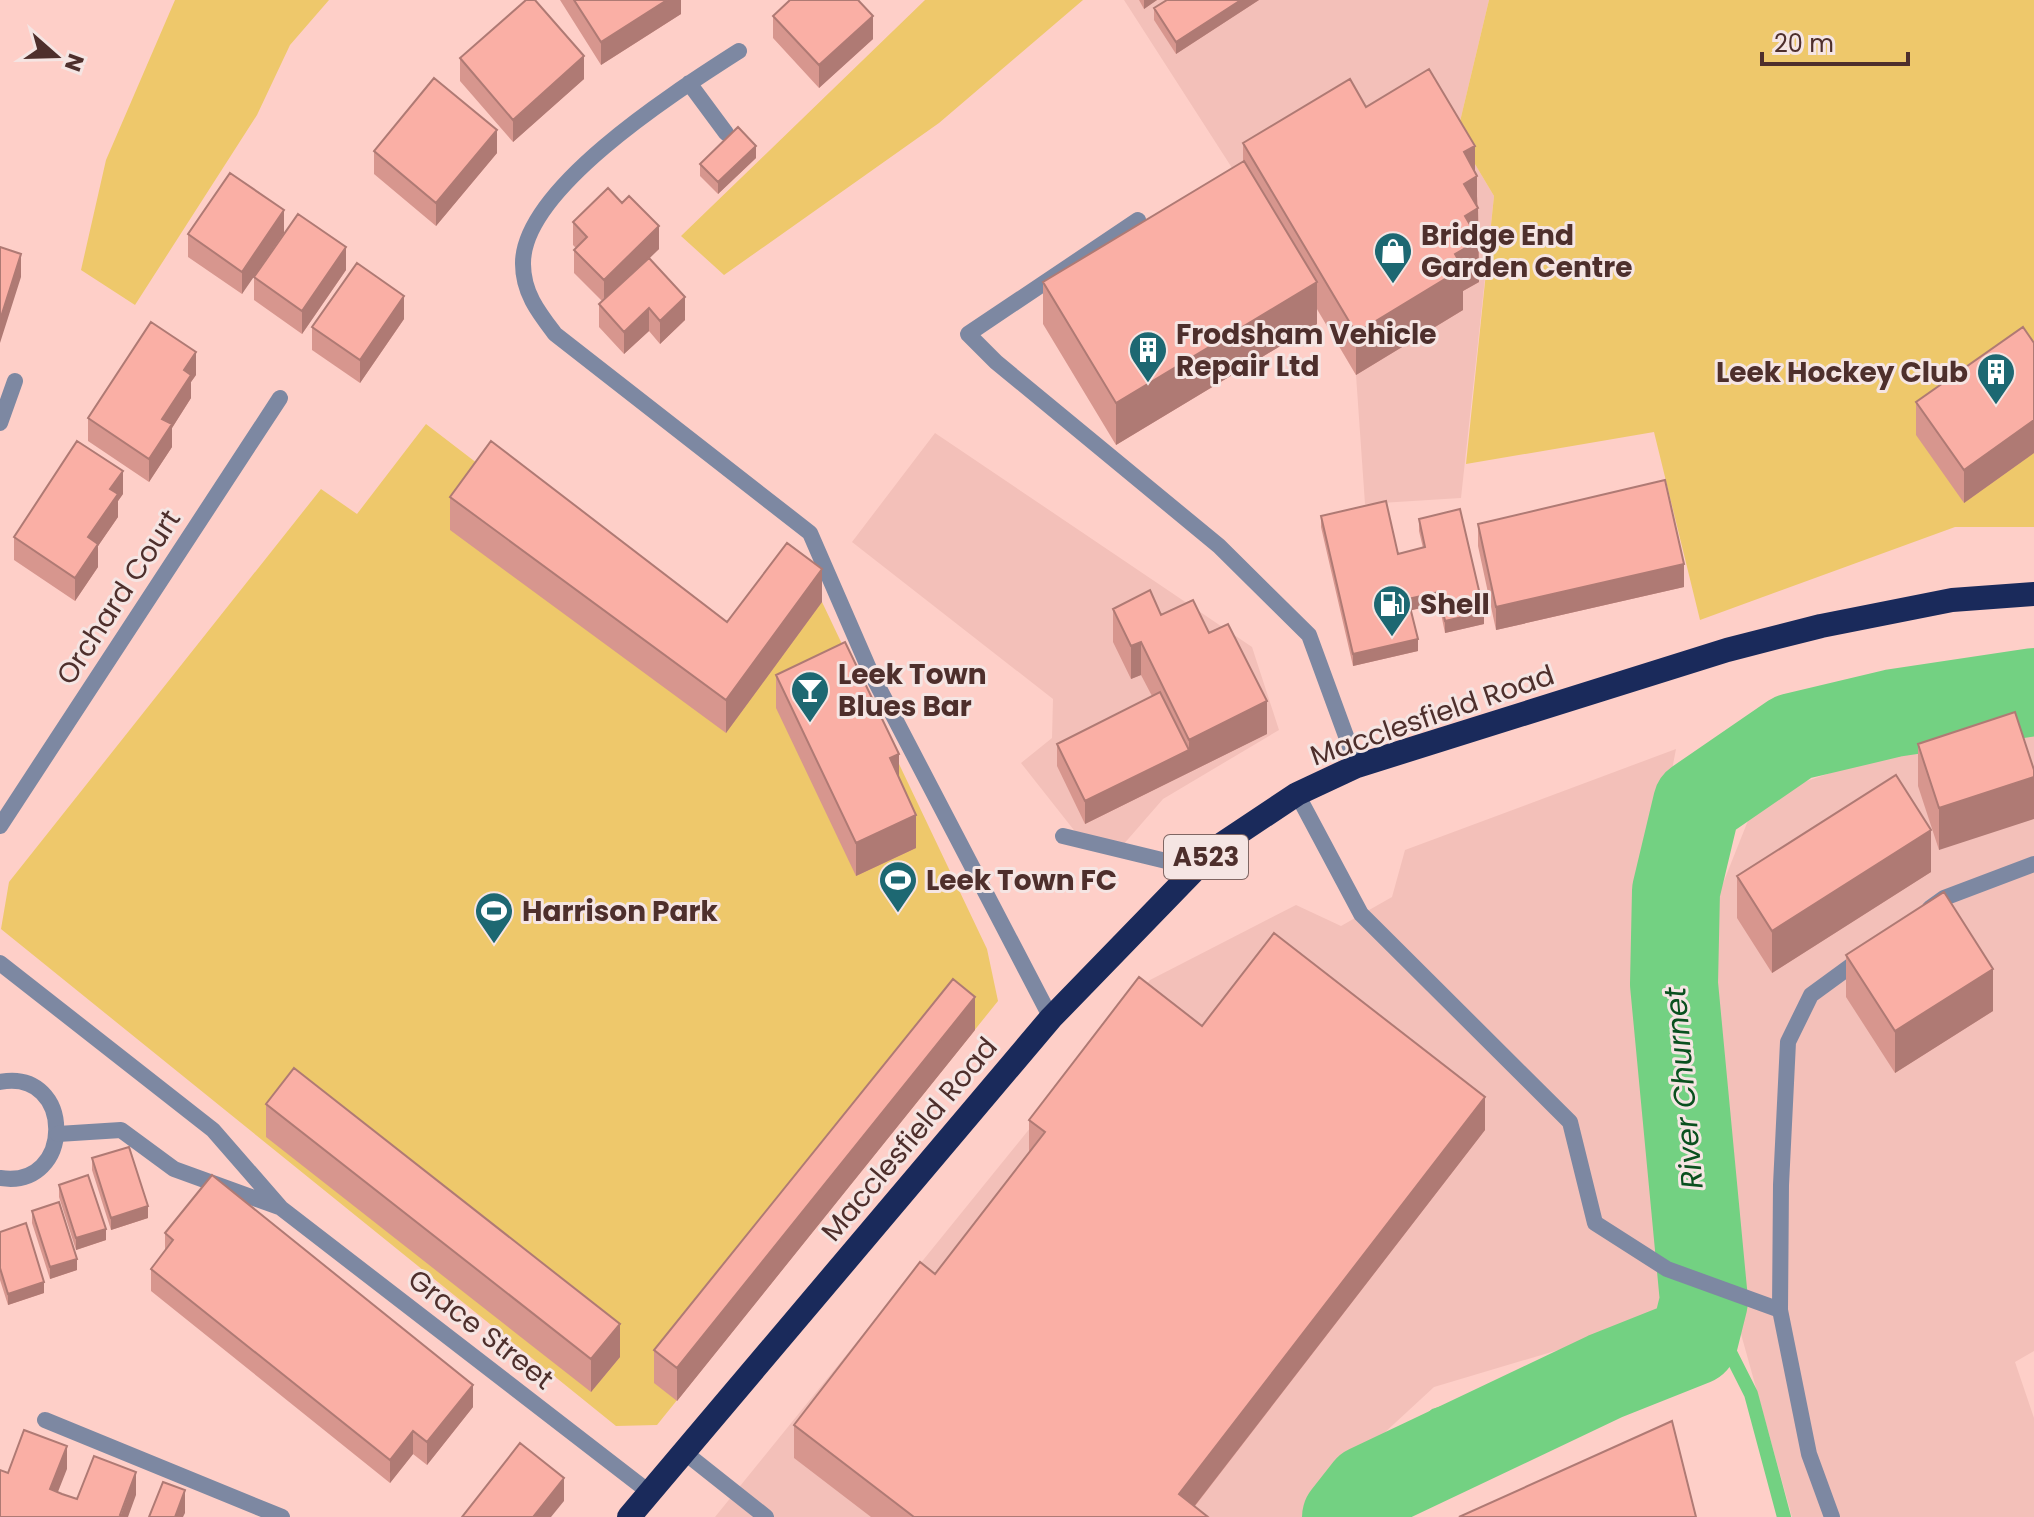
<svg xmlns="http://www.w3.org/2000/svg" width="2034" height="1517" font-family="Poppins,sans-serif">
<rect width="100%" height="100%" fill="#fecfc8"/>
<path fill="#f3c0b9" d="M1124 0H1489L1457 134 1494 196 1461 498 1365 504 1356 375 1243 185Z
M935 433 1252 647 1279 730 1163 799 1116 853 1077 834 1021 763 1052 738 1053 699 852 542Z
M2034 714V1351L2015 1362 2034 1418V1517H1792L1736 1316 1692 961 1757 798 1945 734Z
M1676 749 1645 910 1653 1092 1683 1259 1672 1316 1434 1387 1329 1484 1305 1517H715L1150 980 1296 905 1341 926 1392 897 1405 850Z"/>
<path fill="#eec86b" d="M175 0H329L290 45 257 115 135 305 81 270 106 160Z
M925 0H1083L939 123 724 275 681 236Z
M1489 0H2034V527H1955L1700 620 1654 432 1466 464 1494 196 1457 134Z
M426 424 714 645 822 602 987 949 998 1001 657 1425 616 1426 1 929 9 882 321 489 357 514Z"/>
<path fill="#73d182" d="M1639 1345 1682 1364C1593 1405 1489 1419 1407 1474 1390 1485 1376 1503 1362 1517H1322L1344 1489 1432 1409Z"/>
<g fill="none" stroke-linecap="round" stroke-linejoin="round">
<path stroke="#73d182" stroke-width="14" d="M1704 1301 1751 1394 1784 1517"/>
<path stroke="#73d182" stroke-width="88" d="M1346 1517 1368 1489 1606 1376 1694 1341 1704 1301 1674 984 1676 891 1697 803 1793 737 1894 713 2034 692"/>
<path stroke="#7d88a2" stroke-width="16" d="M739 51C680 89 522 188 523 264 523 293 539 313 555 334L810 533 870 671 1051 1018
M689 83 726 133
M1138 220 968 334 996 362 1219 546 1309 635 1357 766
M1297 794 1361 914 1570 1122 1595 1223 1667 1269 1780 1310
M1063 836 1195 868
M1930 908 1944 898 2034 864
M0 1082C75 1068 75 1190 0 1178
M45 1420 282 1517
M684 1452 766 1517
M1832 1517 1809 1454 1780 1310 1781 1185 1788 1042 1811 995 1863 957"/>
<path stroke="#7d88a2" stroke-width="16" d="M0 423 15 381
M0 826 280 398
M0 963 213 1130 281 1208 649 1492
M58 1134 121 1130 174 1169 279 1207"/>
<path stroke="#1a2a5b" stroke-width="24" d="M629 1517 1051 1018 1216 848 1297 794 1357 766 1727 650 1821 626 1952 600 2034 594"/>
</g>
<path fill="#d7968e" d="M560 0H681V14L601 65Z
M1139 0H1157L1144 9Z
M1167 0H1259L1176 54 1154 20V8Z
M773 16 873 39 819 88 773 38Z
M460 58 584 79 513 142 460 81Z
M1366 107 1475 172 1478 208 1479 282 1463 291V310L1356 375 1317 309V324L1116 445 1043 324V282L1243 162V143Z
M374 151 497 153 436 226 374 174Z
M756 158 718 194 700 176V164Z
M284 210 242 294 188 257V234Z
M573 222 659 249 649 258 685 320 660 344 649 331 624 354 599 327V304L602 301 574 273V250L576 248 573 245Z
M346 270 302 334 254 300V277Z
M404 319 360 383 312 350V327Z
M2034 343V453L1964 503 1916 435V402Z
M196 375 191 382V398L172 428V447L149 482 88 441V418Z
M123 494 118 501V517L98 546V567L75 601 14 560V537Z
M450 497 727 622 822 602 726 733 450 530Z
M1321 516 1398 554 1423 548 1419 531V519L1484 624 1445 633 1439 604 1411 610 1418 651 1353 666 1321 527Z
M1478 524 1684 587 1496 630 1478 546Z
M1113 609 1161 615 1209 633 1267 734 1085 824 1057 766V744L1152 696 1141 675 1131 679 1113 642Z
M776 675 899 778 916 848 856 876 776 708Z
M2015 712 1939 850 1918 786V744Z
M1931 872 1772 973 1737 918V876Z
M1846 955 1993 1011 1895 1073 1846 997Z
M1202 1026 1485 1130 1195 1506 1208 1517H871L794 1458V1425L935 1274 1029 1152V1120Z
M975 1030 677 1401 654 1383V1350Z
M266 1104 620 1357 591 1392 266 1137Z
M92 1158 148 1218 111 1230 92 1170Z
M59 1185 106 1240 76 1250 59 1197Z
M32 1211 77 1270 50 1279 32 1223Z
M0 1232 44 1293 8 1305 0 1280Z
M165 1233 473 1407 427 1465 413 1454 390 1483 151 1291V1269L165 1250Z"/>
<path fill="#af7a74" d="M667 0H681V14L601 65V42Z
M1144 0H1157L1144 9Z
M1241 0H1259L1176 54V42Z
M873 16V39L819 88V65Z
M584 56V79L513 142V120Z
M497 130V153L436 226V203Z
M756 146V158L718 194V182Z
M1475 146V177L1477 176V209L1478 208 1479 282 1463 291V310L1356 375V333L1455 254 1464 152Z
M284 210V233L242 294V272Z
M659 226V249L604 303V280Z
M346 247V270L302 334V311Z
M21 254V277L0 343V320Z
M1317 282V324L1116 445V403Z
M404 296V319L360 383V360Z
M685 297V320L660 344V321Z
M649 308V331L624 354V332Z
M196 352V375L191 382V398L172 428V447L149 482V459L162 419 184 370Z
M2034 420V453L1964 503V470Z
M123 471V494L118 501V517L98 546V567L75 601V578L88 537 110 489Z
M1684 564V587L1496 630V607Z
M822 569V602L726 733V700Z
M1439 592V604L1408 611V599Z
M1484 612V624L1445 633V621Z
M1418 639V651L1353 666V654Z
M1141 642V675L1131 679V646Z
M1267 701V734L1085 824V801L1189 750V740Z
M899 754V787L890 758Z
M2034 777V819L1939 850V808Z
M916 815V848L856 876V843Z
M1931 830V872L1772 973V931Z
M1993 969V1011L1895 1073V1031Z
M975 997V1030L677 1401V1368Z
M1485 1097V1130L1186 1517 1179 1494Z
M148 1206V1218L111 1230V1218Z
M106 1229V1240L76 1250V1238Z
M77 1259V1270L50 1279V1267Z
M44 1282V1293L8 1305V1294Z
M620 1324V1357L591 1392V1359Z
M473 1385V1407L427 1465V1442Z
M413 1431V1454L390 1483V1460Z
M67 1446V1469L50 1512V1489Z
M136 1472V1495L128 1517H120Z
M564 1478V1501L551 1517H533Z
M185 1490V1513L183 1517H175Z"/>
<path fill="#faafa5" stroke="#af7a74" stroke-width="2" d="M526 0H535L584 56 513 120 460 58Z
M574 0H667L601 42Z
M790 0H858L873 16 819 65 773 16Z
M1167 0H1241L1176 42 1154 8Z
M1429 69 1475 146 1464 152 1477 176 1464 184 1478 208 1465 216 1479 240 1455 254 1463 268 1356 333 1243 143 1350 79 1366 107Z
M434 78 497 130 436 203 374 151Z
M738 127 756 146 718 182 700 164Z
M1244 161 1317 282 1116 403 1043 282Z
M230 173 284 210 242 272 188 234Z
M608 188 622 203 629 196 659 226 604 280 574 250 587 237 573 222Z
M298 214 346 247 302 311 254 277Z
M0 247 21 254 0 320Z
M649 258 685 297 660 321 649 308 624 332 599 304Z
M357 263 404 296 360 360 312 327Z
M151 322 196 352 184 370 191 375 162 419 172 424 149 459 88 418Z
M2023 327 2034 343V420L1964 470 1916 402Z
M77 441 123 471 110 489 118 494 88 537 98 544 75 578 14 537Z
M491 441 727 622 787 543 822 569 726 700 450 497Z
M1665 480 1684 564 1496 607 1478 524Z
M1386 501 1398 554 1425 547 1419 519 1460 509 1484 612 1445 621 1439 592 1408 599 1418 639 1353 654 1321 516Z
M1150 590 1161 615 1193 600 1209 633 1228 624 1267 701 1189 740 1141 642 1131 646 1113 609Z
M845 642 899 754 890 758 916 815 856 843 776 675Z
M1160 692 1189 750 1085 801 1057 744Z
M2015 712 2034 770V777L1939 808 1918 744Z
M1896 775 1931 830 1772 931 1737 876Z
M1944 892 1993 969 1895 1031 1846 955Z
M1274 933 1485 1097 1179 1494 1208 1517H914L794 1425 920 1262 935 1274 1045 1132 1029 1120 1139 977 1202 1026Z
M953 979 975 997 677 1368 654 1350Z
M294 1068 620 1324 591 1359 266 1104Z
M129 1147 148 1206 111 1218 92 1158Z
M88 1175 106 1229 76 1238 59 1185Z
M212 1175 473 1385 427 1442 413 1431 390 1460 151 1269 173 1240 165 1233Z
M59 1202 77 1259 50 1267 32 1211Z
M26 1223 44 1282 8 1294 0 1268V1232Z
M1672 1421 1696 1517H1459Z
M24 1430 67 1446 50 1489 62 1494 77 1499 94 1456 136 1472 120 1515 124 1517H0V1470L8 1473Z
M520 1443 564 1478 533 1517H462Z
M163 1482 185 1490 175 1517H149Z"/>
<defs>
<symbol id="shop-pin" viewBox="-11 -11 22 30"><path d="M0 17L-7.5 6A9.5 9.5 0 1 1 7.5 6Z" fill="#1d6872" stroke="#f5e5e3"/><path d="M-5-2.5h2.3a2.7 3.5 0 0 1 5.4 0H5L5.5 6h-11ZM-1.5-2.5h3a1.5 2.3 0 0 0-3 0Z" fill="#fff"/></symbol>
<symbol id="building-pin" viewBox="-11 -11 22 30"><path d="M0 17L-7.5 6A9.5 9.5 0 1 1 7.5 6Z" fill="#1d6872" stroke="#f5e5e3"/><path d="M-4-6H4V6H1V3H-1V6H-4ZM-2.5-4.3h1.7v1.8h-1.7ZM.8-4.3h1.7v1.8H.8ZM-2.5-1h1.7V.8h-1.7ZM.8-1h1.7V.8H.8Z" fill="#fff"/></symbol>
<symbol id="fuel-pin" viewBox="-11 -11 22 30"><path d="M0 17L-7.5 6A9.5 9.5 0 1 1 7.5 6Z" fill="#1d6872" stroke="#f5e5e3"/><path d="M-5.5-6h7V0h2V4h1.3V-2.5L3-4.5l.8-.8L6-3V5H2.5V1h-1V6h-7ZM-4.2-4.7v3.2H.2V-4.7Z" fill="#fff"/></symbol>
<symbol id="bar-pin" viewBox="-11 -11 22 30"><path d="M0 17L-7.5 6A9.5 9.5 0 1 1 7.5 6Z" fill="#1d6872" stroke="#f5e5e3"/><path d="M-6-5H6L.8 .8V4.5H3.5V6h-7V4.5H-.8V.8Z" fill="#fff"/></symbol>
<symbol id="stadium-pin" viewBox="-11 -11 22 30"><path d="M0 17L-7.5 6A9.5 9.5 0 1 1 7.5 6Z" fill="#1d6872" stroke="#f5e5e3"/><path d="M0-5a6.5 5 0 1 0 0 10a6.5 5 0 1 0 0-10ZM-3.5-1.8h7v3.6h-7Z" fill="#fff"/></symbol>
</defs>
<g fill-rule="evenodd">
<use href="#shop-pin" x="1371" y="229" width="44" height="60"/>
<use href="#building-pin" x="1126" y="328" width="44" height="60"/>
<use href="#building-pin" x="1974" y="350" width="44" height="60"/>
<use href="#fuel-pin" x="1370" y="582" width="44" height="60"/>
<use href="#bar-pin" x="788" y="668" width="44" height="60"/>
<use href="#stadium-pin" x="876" y="858" width="44" height="60"/>
<use href="#stadium-pin" x="472" y="889" width="44" height="60"/>
</g>
<g text-anchor="middle" stroke-width="6" stroke-linejoin="round" paint-order="stroke">
<rect fill="#f5e5e3" stroke="#806663" stroke-width="2" x="1164" y="835" width="84" height="44" rx="6"/>
<g font-size="26" font-weight="bold" fill="#4e2f2c">
<text x="1206" y="866">A523</text>
</g>
<g font-size="28" font-weight="bold" fill="#4e2f2c" stroke="#f5e5e3" text-anchor="start">
<text x="1421" y="245">Bridge End<tspan x="1421" dy="32">Garden Centre</tspan></text>
<text x="1176" y="344">Frodsham Vehicle<tspan x="1176" dy="32">Repair Ltd</tspan></text>
<text x="1968" y="382" text-anchor="end">Leek Hockey Club</text>
<text x="1420" y="614">Shell</text>
<text x="838" y="684">Leek Town<tspan x="838" dy="32">Blues Bar</tspan></text>
<text x="926" y="890">Leek Town FC</text>
<text x="522" y="921">Harrison Park</text>
</g>
<g font-size="28" fill="#4e2f2c" stroke="#f5e5e3">
<text transform="translate(118 597) rotate(-57)" y="10">Orchard Court</text>
<text transform="translate(1432 715) rotate(-19)" y="10">Macclesfield Road</text>
<text transform="translate(909 1139) rotate(-50)" y="10">Macclesfield Road</text>
<text transform="translate(481 1329) rotate(38)" y="10">Grace Street</text>
</g>
<g font-size="30" font-style="italic" fill="#09501e" stroke="#f5e5e3">
<text transform="translate(1684 1088) rotate(-95)" y="10">River Churnet</text>
</g>
</g>
<g transform="translate(56 56) rotate(110)" stroke="#f5e5e3" stroke-width="6" paint-order="stroke">
<path d="M0-6L14 30L0 20L-14 30Z" fill="#4e2f2c"/>
<text y="-12" font-size="22" font-weight="bold" text-anchor="middle" fill="#4e2f2c">N</text>
</g>
<path d="M1762 52v12h146v-12" fill="none" stroke="#4e2f2c" stroke-width="4"/>
<text x="1774" y="52" font-size="24" fill="#4e2f2c" stroke="#f5e5e3" stroke-width="6" paint-order="stroke">20 m</text>
</svg>
